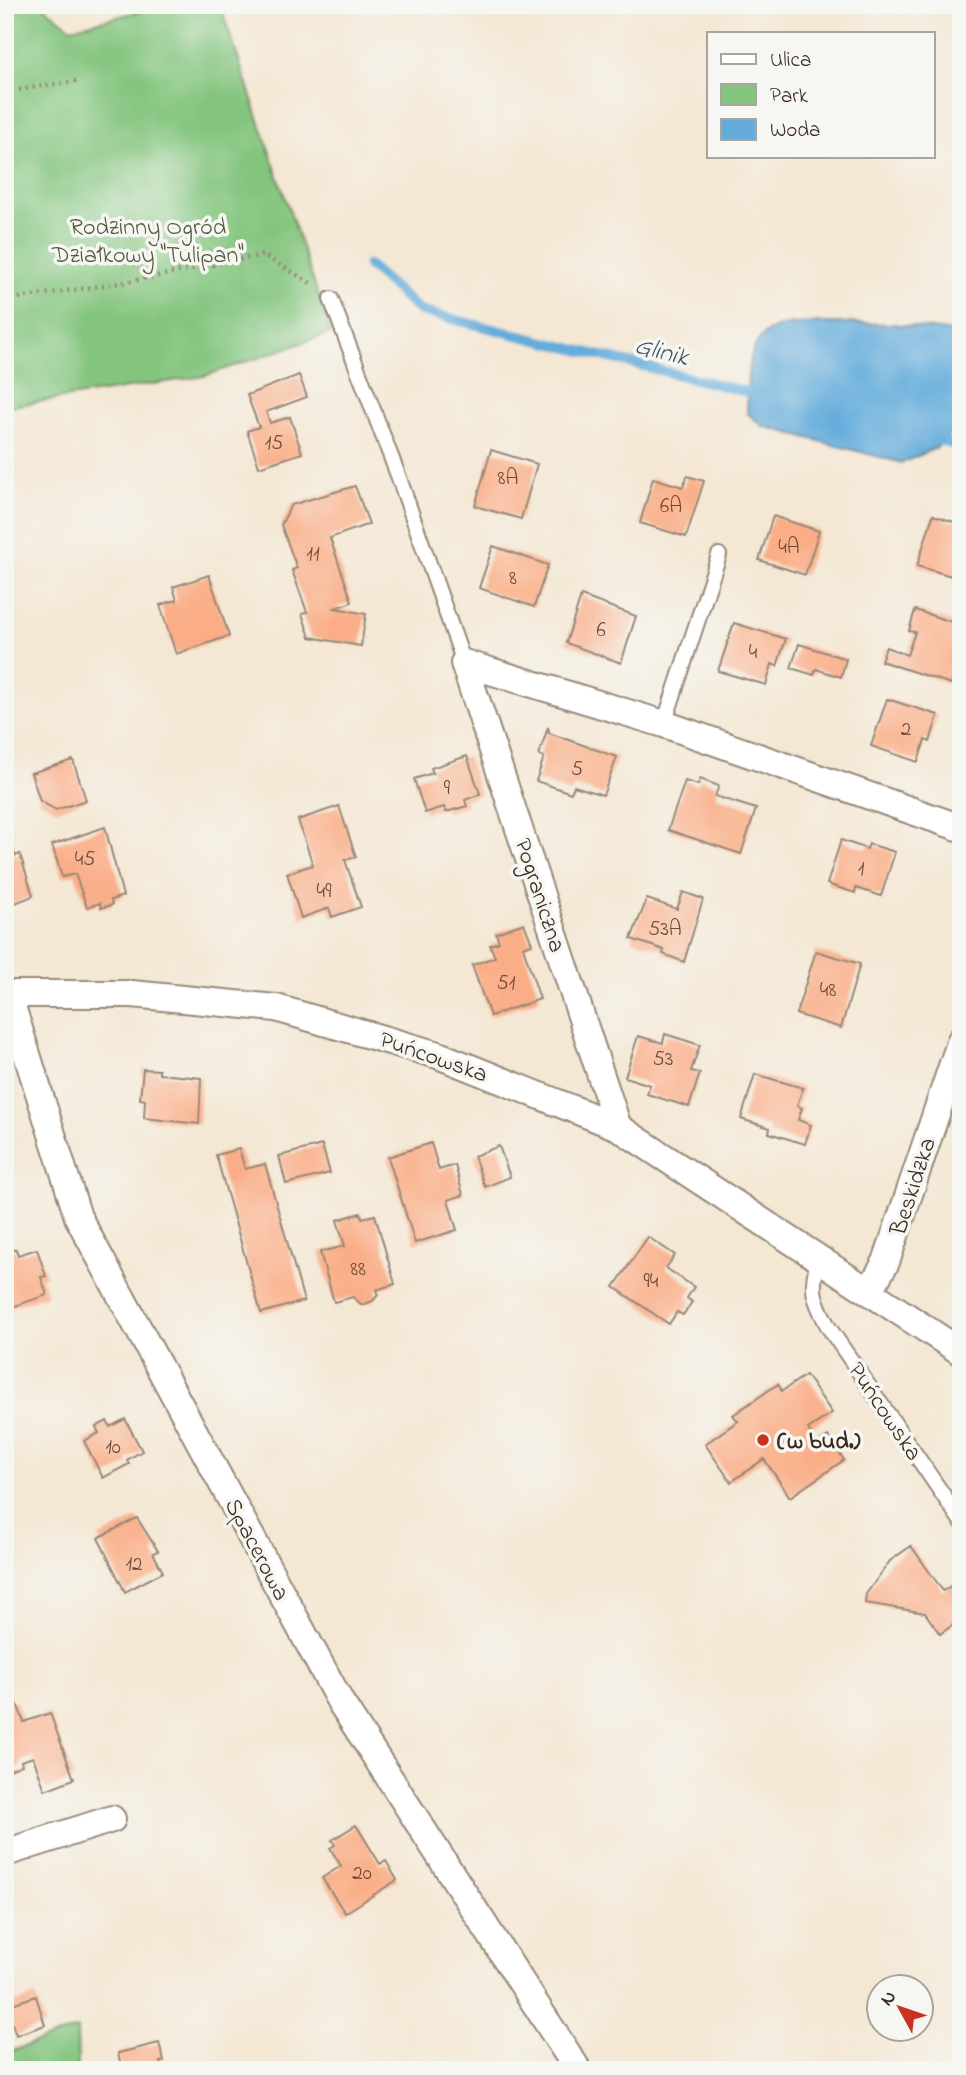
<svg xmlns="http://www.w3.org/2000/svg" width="966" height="2075" font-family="'Indie Flower',sans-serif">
<rect width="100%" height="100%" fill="#f6f6f2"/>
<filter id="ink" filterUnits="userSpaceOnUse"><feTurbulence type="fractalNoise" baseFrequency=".0143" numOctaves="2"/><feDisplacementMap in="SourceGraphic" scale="14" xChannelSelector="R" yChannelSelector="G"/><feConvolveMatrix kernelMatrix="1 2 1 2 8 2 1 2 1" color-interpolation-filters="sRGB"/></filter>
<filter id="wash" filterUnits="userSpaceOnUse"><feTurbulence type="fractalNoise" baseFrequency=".00686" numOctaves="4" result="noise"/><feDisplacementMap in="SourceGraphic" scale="28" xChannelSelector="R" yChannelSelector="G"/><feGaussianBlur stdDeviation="1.57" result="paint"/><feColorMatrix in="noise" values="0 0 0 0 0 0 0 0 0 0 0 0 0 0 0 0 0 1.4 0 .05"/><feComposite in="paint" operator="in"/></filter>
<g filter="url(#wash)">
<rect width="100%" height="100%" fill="#f4e7d3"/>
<path fill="#83c57e" stroke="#5f784e" stroke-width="2" d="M5 5H42L71 28 166 5H220L331 333 204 376 5 407Z
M77 2029 78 2070H5V2053Z"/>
<path fill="#63acdb" stroke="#4f6b7c" stroke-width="2" d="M818 323 893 324 961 333V423L936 448 902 463 763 426 747 413C748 385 743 342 774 328 786 323 805 324 818 323Z"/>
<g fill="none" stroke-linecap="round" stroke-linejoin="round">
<path stroke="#63acdb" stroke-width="10" d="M368 265 420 311 760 395
M931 437 961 447"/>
</g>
<g id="blocks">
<path fill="#faad86" d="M299 375 307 397 266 412 270 423 290 417 302 453 259 467 247 431 259 427 247 395Z
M491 450 537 464 521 519 475 506Z
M687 476 704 481 686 537 640 523 653 478 683 487Z
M355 486 369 524 330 538 352 602 335 608 366 614 361 646 310 637 302 614 307 612 292 570 297 568 281 525 291 505Z
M933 515 954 522 956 517 961 519V583L954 581 955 577 917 566Z
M773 516 819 531 805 575 759 560Z
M493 546 548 565 534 607 479 588Z
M209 575 229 636 176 654 160 605 177 600 173 587Z
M581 596 636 616 621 663 566 643Z
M915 610 961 625V654L951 684 881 661 886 647 907 655 915 632 909 631Z
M734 623 786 639 777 666 772 664 766 685 718 671Z
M799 644 846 659 841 677 816 669 814 675 791 668Z
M887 699 938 715 930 742 925 740 918 762 871 746Z
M548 727 549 733 617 757 603 795 574 786 571 793 536 781 544 757 539 755Z
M467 756 480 794 465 800 467 806 446 812 444 807 425 813 414 779 433 773 431 768Z
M73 760 86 800 56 810 40 801 31 773Z
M700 779 719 786 715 796 756 809 741 854 668 830 685 781 698 785Z
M339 806 356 857 345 860 361 907 332 917 329 908 301 918 287 873 313 865 298 820Z
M105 827 123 896 111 900 112 905 101 908 100 903 87 907 75 874 62 877 52 845Z
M841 840 867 849 869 844 895 852 881 896 856 888 855 893 827 884Z
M12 844 15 856 20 854 33 896 5 907V846Z
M683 892 703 899 684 962 663 954 664 950 631 939 647 899 677 909Z
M524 923 532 944 523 947 540 999 490 1016 472 965 495 957 490 945 499 942 496 933Z
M816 951 860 964 841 1028 796 1014Z
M665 1034 700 1045 691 1071 700 1073 689 1107 647 1094 650 1085 625 1077 638 1036 663 1043Z
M143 1069 159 1070V1074L201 1078 199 1124 144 1118 145 1100 140 1099Z
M755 1074 803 1088 797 1106 802 1108 798 1120 811 1125 805 1144 769 1133 770 1128 741 1119Z
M431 1143 439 1170 455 1165 463 1195 448 1200 457 1230 415 1243 388 1157Z
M322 1145 330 1173 286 1184 279 1156Z
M499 1146 510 1177 485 1187 474 1156Z
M239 1149 245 1169 265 1164 304 1301 261 1313 216 1155Z
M361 1213 362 1218 375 1215 395 1284 376 1290 378 1295 373 1301 362 1305 353 1297 334 1302 320 1252 345 1246 337 1220Z
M648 1237 675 1255 666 1268 694 1287 687 1298 692 1302 683 1315 677 1312 669 1324 614 1287Z
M16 1249 18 1255 37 1249 46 1276 41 1277 47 1295 12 1307 5 1289V1260L9 1258 7 1252Z
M806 1375 832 1413 808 1429 817 1443 828 1436 844 1460 790 1497 764 1459 731 1482 705 1444 738 1421 733 1415 778 1384 782 1391Z
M125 1419 142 1451 127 1460 129 1464 103 1478 84 1441 99 1433 96 1427 107 1421 110 1427Z
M137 1518 158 1551 153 1553 163 1572 125 1592 98 1538Z
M911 1546 943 1591 961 1579V1619L940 1634 925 1613 865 1603 866 1594 890 1561Z
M16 1701 24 1722 50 1713 74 1779 45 1790 33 1757 21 1761 22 1765 5 1772V1705Z
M356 1825 380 1864 386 1861 397 1880 345 1913 322 1878 341 1866 330 1848 335 1845 332 1840Z
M36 1996 45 2025 16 2035 6 2006Z
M159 2043 164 2061 160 2062 162 2070H122L118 2053Z"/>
</g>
</g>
<g filter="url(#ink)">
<use href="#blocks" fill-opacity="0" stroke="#988878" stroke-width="2"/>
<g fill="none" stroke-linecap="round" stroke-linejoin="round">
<defs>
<path id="service" d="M331 299 399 478 464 663
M664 724 719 555
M819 1258C809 1289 814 1300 829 1328L961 1521"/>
<path id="minor" d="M464 663 664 724 961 828
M464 663 618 1127
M5 994H132L276 1008 438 1055 618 1127 961 1352
M8 994 78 1217 341 1703 578 2070
M870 1290 886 1262 961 1040
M5 1853 112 1819"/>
</defs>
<use href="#service" stroke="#988878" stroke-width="18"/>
<use href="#minor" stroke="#988878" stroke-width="30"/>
<path stroke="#988878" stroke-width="4.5" stroke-dasharray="2 5" stroke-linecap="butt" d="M5 92 81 80
M5 300 133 281 263 255 314 285"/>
<use href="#service" stroke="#fff" stroke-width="14"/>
<use href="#minor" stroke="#fff" stroke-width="26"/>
</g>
</g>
<circle fill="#c8321e" stroke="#f6f6f2" stroke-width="2.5" cx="763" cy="1440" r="7"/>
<g text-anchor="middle" stroke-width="7" stroke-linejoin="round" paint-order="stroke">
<g font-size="21" fill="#6b4b38">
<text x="274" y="449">15</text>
<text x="508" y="484">8A</text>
<text x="671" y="512">6A</text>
<text x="789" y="553">4A</text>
<text x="313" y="560">11</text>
<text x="513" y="584">8</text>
<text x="601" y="636">6</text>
<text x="753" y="658">4</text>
<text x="906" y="735">2</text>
<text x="577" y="775">5</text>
<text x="447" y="794">9</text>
<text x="85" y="865">45</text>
<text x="861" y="875">1</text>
<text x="324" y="897">49</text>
<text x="665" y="935">53A</text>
<text x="506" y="989">51</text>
<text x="828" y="996">48</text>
<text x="663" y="1065">53</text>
<text x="358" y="1275">88</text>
<text x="651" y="1287">94</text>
<text x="113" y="1453">10</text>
<text x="134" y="1570">12</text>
<text x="362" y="1879">20</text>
</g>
<g font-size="24" fill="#51583b" stroke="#f6f6f2">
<text x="148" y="234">Rodzinny Ogród<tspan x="148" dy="28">Działkowy "Tulipan"</tspan></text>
</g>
<g font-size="24" fill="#3b2a1e" stroke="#f6f6f2">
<text transform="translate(541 895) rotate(72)" y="8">Pograniczna</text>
<text transform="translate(434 1056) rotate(19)" y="8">Puńcowska</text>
<text transform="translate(912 1186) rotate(-72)" y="8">Beskidzka</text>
<text transform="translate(886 1411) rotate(56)" y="8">Puńcowska</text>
<text transform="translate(258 1549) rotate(62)" y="8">Spacerowa</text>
</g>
<g font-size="24" font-weight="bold" fill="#3b2a1e" stroke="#f6f6f2" text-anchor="start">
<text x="777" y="1448">(w bud.)</text>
</g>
<g font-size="26" font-style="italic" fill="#495860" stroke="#f6f6f2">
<text transform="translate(662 350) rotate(14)" y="9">Glinik</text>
</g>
</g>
<rect width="966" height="2075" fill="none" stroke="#f6f6f2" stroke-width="28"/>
<rect x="707" y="32" width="228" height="126" fill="#f6f6f2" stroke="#aba49d" stroke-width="2"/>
<rect x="721" y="54" width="35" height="10" fill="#ffffff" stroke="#aba49d" stroke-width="2"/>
<text x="770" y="66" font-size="21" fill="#3b2a1e">Ulica</text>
<rect x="721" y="84" width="35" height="21" fill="#83c57e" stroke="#aba49d" stroke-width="2"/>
<text x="770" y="102" font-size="21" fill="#3b2a1e">Park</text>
<rect x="721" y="119" width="35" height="21" fill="#63acdb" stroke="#aba49d" stroke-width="2"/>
<text x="770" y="136" font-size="21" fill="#3b2a1e">Woda</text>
<g transform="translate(900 2008) rotate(310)"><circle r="33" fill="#f6f6f2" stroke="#aba49d" stroke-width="2"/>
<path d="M0-5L12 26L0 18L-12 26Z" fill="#c8321e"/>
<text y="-10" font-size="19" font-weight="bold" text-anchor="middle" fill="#3b2a1e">N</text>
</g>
</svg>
